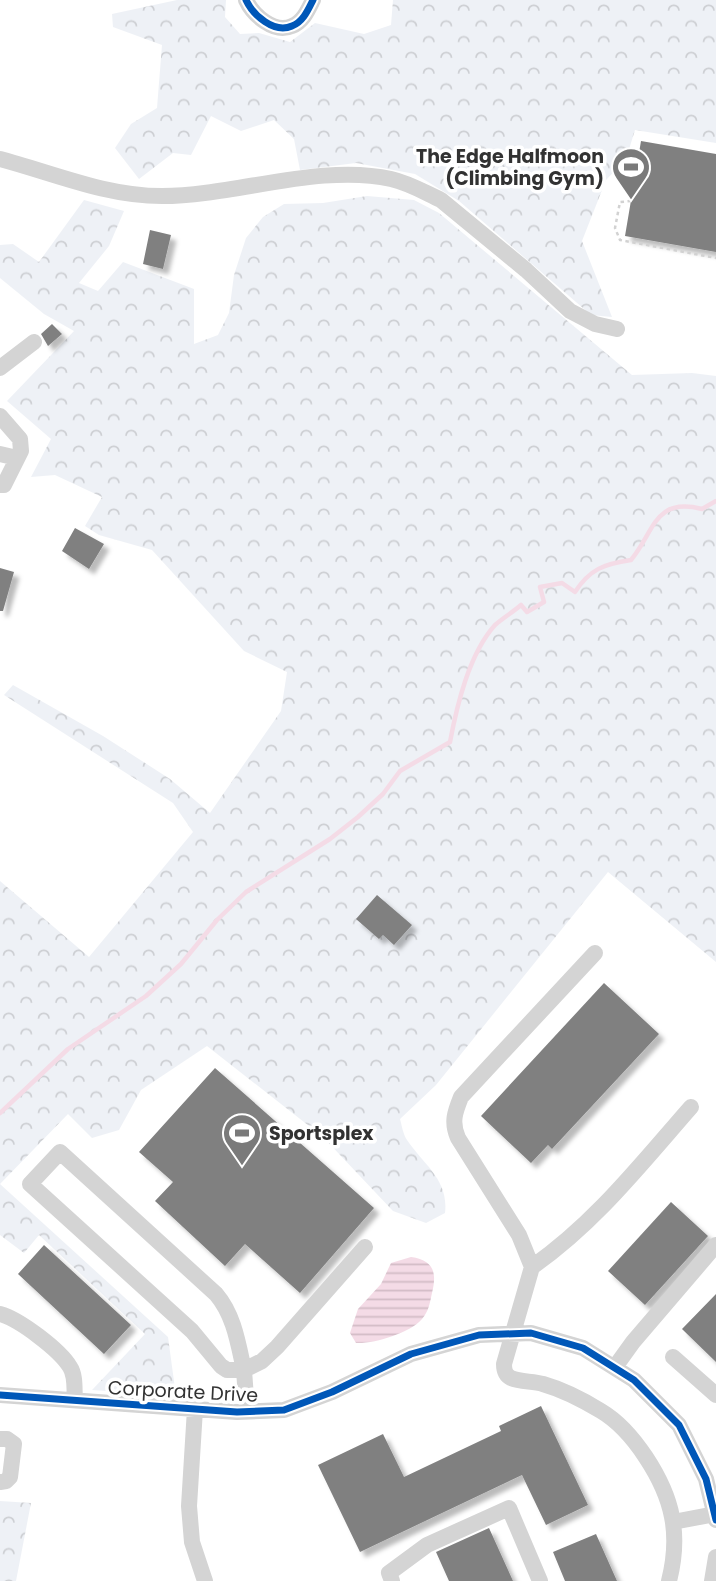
<svg xmlns="http://www.w3.org/2000/svg" width="716" height="1581" font-family="Poppins,sans-serif">
<defs>
<pattern id="forest-crowns" width="20" height="18" patternUnits="userSpaceOnUse" patternTransform="scale(1.75)"><rect width="20" height="18" fill="#eef1f6"/><path d="M2 6a3 3 0 1 1 6 0M12 15a3 3 0 1 1 6 0" fill="none" stroke="#cdcfd3"/></pattern>
<pattern id="water-rules" width="6" height="5" patternUnits="userSpaceOnUse" patternTransform="scale(1.75)"><rect width="6" height="5" fill="#f4dbe6"/><path d="M0 2.5h6" fill="none" stroke="#d2bcc6"/></pattern>
<filter id="shadow"><feDropShadow dx="5.5" dy="5.5" stdDeviation="2" flood-color="#0004"/></filter>
</defs>
<rect width="100%" height="100%" fill="#fff"/>
<path fill="url(#forest-crowns)" d="M177 0H226L225 17 240 34 259 33 290 42 315 23 364 34 391 25 393 0H716V143L635 130 626 159 606 180 582 241 612 317 591 315 459 201 415 174 356 163 300 170 294 139 274 120 241 131 211 116 191 155 173 153 139 179 115 148 131 124 157 108 162 45 113 27 112 14Z
M367 196 414 200 439 213 632 375 692 373 716 376V962L608 872 436 1085 400 1119C402 1126 403 1134 407 1140 424 1165 449 1180 445 1213L426 1223 393 1211 323 1137 207 1046 141 1090 119 1130 92 1138 68 1114 0 1184 168 1337 176 1396 92 1390 145 1334 39 1235 24 1253 0 1235V881L89 957 193 832 173 803 4 695 13 685 103 736 170 779 210 813 281 711 287 672 244 651 152 550 99 535 85 526 102 497 55 475 31 477 51 439 7 401 74 331 44 314 0 278V245L13 244 39 262 84 200 124 211 109 246 79 283 98 291 123 262 194 289V344L218 335 229 313 234 275 246 238 263 217 284 204 323 203Z
M0 1501 31 1503 16 1581H0Z"/>
<path fill="url(#water-rules)" d="M411 1257C434 1260 437 1273 432 1293 430 1302 429 1311 422 1319 410 1333 374 1344 356 1343L350 1333 358 1309 381 1284 391 1263Z"/>
<g fill="none" stroke-linecap="round" stroke-linejoin="round">
<path stroke="#f4dbe6" stroke-width="4.5" d="M0 1113 68 1049 146 996 181 964 217 920 246 892 330 839 358 817 383 794 400 771 450 742C457 705 469 654 495 625 503 618 513 612 521 605L527 612 544 602 540 587 562 583 575 592C590 569 604 564 631 560 655 531 654 497 702 509L716 501"/>
</g>
<path fill="#808080" filter="url(#shadow)" d="M641 141 716 154V252L625 236Z
M150 230 171 235 163 269 143 264Z
M52 324 62 334 48 346 41 334Z
M75 528 104 544 89 569 62 551Z
M0 568 14 572 3 611H0Z
M377 895 412 925 394 945 383 935 379 939 356 919Z
M604 983 659 1034 552 1149 548 1145 531 1163 481 1116Z
M215 1068 374 1208 300 1293 245 1244 225 1266 155 1201 173 1182 139 1152Z
M671 1202 708 1236 645 1305 608 1271Z
M44 1245 131 1325 104 1354 18 1274Z
M716 1294V1362L682 1329Z
M541 1406 588 1505 546 1525 522 1475 360 1552 318 1465 383 1434 404 1477 501 1431 499 1426Z
M489 1528 513 1581H449L436 1552Z
M596 1534 617 1581H565L553 1552Z"/>
<g fill="none" stroke-linecap="round" stroke-linejoin="round">
<path stroke="#d2d2d2" stroke-width="2.5" stroke-dasharray="3.5 3.5" stroke-linecap="butt" d="M631 201 620 202 615 228 620 240 716 258"/>
<path stroke="#d4d4d4" stroke-width="16" d="M246 0C253 15 274 34 292 26 303 22 308 10 313 0
M0 159C53 173 105 196 162 196 234 196 321 163 391 179 409 183 424 192 441 200L526 270 570 311 595 324 617 329
M0 368 34 342
M0 416 20 439 21 451 4 485H0
M0 454 17 458
M595 953 461 1097C455 1112 451 1122 458 1138L519 1235 532 1267 504 1364C504 1370 505 1375 511 1378 520 1382 533 1381 543 1384 564 1390 583 1400 601 1411 633 1430 665 1480 672 1517 676 1537 674 1561 669 1581
M532 1267C595 1223 641 1164 691 1107
M0 1314C19 1319 60 1350 70 1367 76 1376 74 1390 75 1400
M673 1357 716 1395
M615 1367 633 1342 716 1245
M0 1395 237 1412 284 1410 332 1392 411 1354 479 1335 531 1333 583 1348 634 1380 679 1425 706 1479 716 1520
M195 1409 189 1506 192 1542 205 1581
M247 1412 244 1370H227L221 1366 192 1331 30 1184 60 1152 216 1294C234 1315 238 1343 244 1370L262 1361 277 1347 365 1247
M0 1439H7L14 1444 10 1477 6 1481 0 1482
M673 1522 715 1514
M392 1581 389 1573 427 1545 509 1508 540 1581
M712 1581 716 1557"/>
<defs>
<path id="cycleway" d="M246 0C253 15 274 34 292 26 303 22 308 10 313 0
M0 1395 237 1412 284 1410 332 1392 411 1354 479 1335 531 1333 583 1348 634 1380 679 1425 706 1479 716 1520"/>
</defs>
<use href="#cycleway" stroke="#fff" stroke-width="11"/>
<use href="#cycleway" stroke="#0057b8" stroke-width="7"/>
</g>
<defs>
<symbol id="stadium-pin" viewBox="-11 -11 22 30"><path d="M0 17L-7.5 6A9.5 9.5 0 1 1 7.5 6Z" fill="#7a7a7a" stroke="#fff"/><path d="M0-5a6.5 5 0 1 0 0 10a6.5 5 0 1 0 0-10ZM-3.5-1.8h7v3.6h-7Z" fill="#fff"/></symbol>
</defs>
<g fill-rule="evenodd">
<use href="#stadium-pin" x="609" y="145" width="44" height="60"/>
<use href="#stadium-pin" x="220" y="1111" width="44" height="60"/>
</g>
<g text-anchor="middle" stroke-width="7" stroke-linejoin="round" paint-order="stroke">
<g font-size="19" font-weight="bold" fill="#323232" stroke="#fff" text-anchor="end">
<text x="604" y="163">The Edge Halfmoon<tspan x="604" dy="22">(Climbing Gym)</tspan></text>
<text x="269" y="1140" text-anchor="start">Sportsplex</text>
</g>
<g font-size="19" fill="#323232" stroke="#fff">
<text transform="translate(183 1391) rotate(3)" y="7">Corporate Drive</text>
</g>
</g>
</svg>
